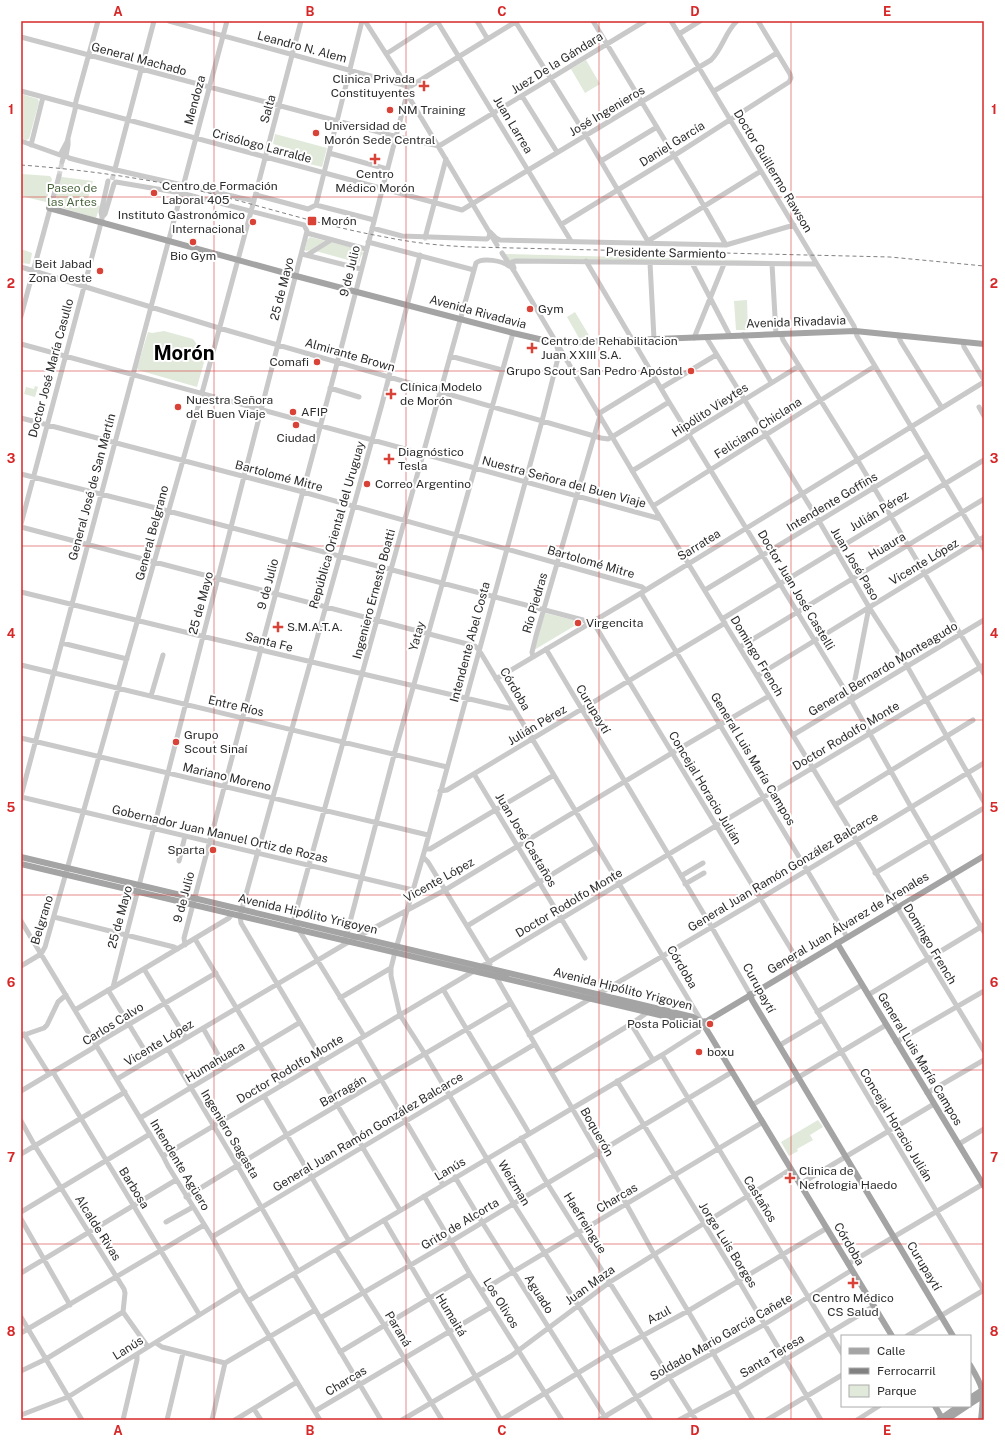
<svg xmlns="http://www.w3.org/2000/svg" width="1005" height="1441" font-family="'Public Sans',sans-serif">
<rect width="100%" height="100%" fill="#fff"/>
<path fill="#e0e9da" d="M586 60 600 84 585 93 571 69Z
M21 94 38 99 39 102 29 139 26 140 21 138Z
M275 134 327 148 322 167 289 159 291 149 273 144Z
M21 174 50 176 52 179 46 202 21 196Z
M62 177 93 181 87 202 100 206 96 218 53 205 60 178Z
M310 237 362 250 363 254 361 256 359 263 312 250 306 251 305 250 307 240Z
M21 249 32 253 30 264 21 263Z
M504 254 772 261 515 259 509 261Z
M747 300 748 330H736L734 301Z
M575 312 590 337 579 338 567 317Z
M164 331 193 339 201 350 207 352 197 387 138 370 137 368 148 332 152 333Z
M35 386 38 387 35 397 24 394 26 387 34 389Z
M545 613 581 622 534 650Z
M818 1120 823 1127 810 1135 813 1140 797 1149 798 1151 789 1156 781 1142Z"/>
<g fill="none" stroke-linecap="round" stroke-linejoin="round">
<path stroke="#d5d5d5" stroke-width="5" stroke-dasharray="5 2.5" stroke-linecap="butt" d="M59 176 62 162
M112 180 115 169"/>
<path stroke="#c9c9c9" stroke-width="5" d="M169 21 407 86
M365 21 406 85
M437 21 571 241
M477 21 487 38
M515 21 582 129 649 243
M593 21 696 192 726 245
M671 21 854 326 857 336 875 366 984 549
M679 34 700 21
M21 37 390 135 439 146 645 21
M386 54 437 21
M407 86H411L517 21
M21 91 462 210 711 60C723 48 725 32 737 21
M714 91 777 53
M407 94 497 245
M522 96 557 152
M68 140V145L66 156 69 158C130 175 192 186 254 201
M21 141 60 155 68 140
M67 142 75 110 76 101 98 21
M31 145 43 97
M329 153 387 169
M601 161 657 127
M62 162 65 152
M115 169 154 21
M256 195 308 209 316 205 374 220
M316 205 362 21
M102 217 105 214 114 184 116 182 181 193 304 225 307 231 113 987
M102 217 101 212 108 181
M562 224 675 155 789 82 791 78 790 74 758 21
M372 228 402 236 487 239 489 237 490 232
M490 232 496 238 500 240 726 245 794 225
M307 233 366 249
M425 238 446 159
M648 241 761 171
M368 242 474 270
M502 253 514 271 653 506 757 676 984 1051
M302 254 361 269
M307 255 331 240
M586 261 669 402 851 700 911 807 984 932
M650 263 654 339
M692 263 730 336
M772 264 776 334
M21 267 219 328 601 438 608 439 612 437 669 402
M514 268 512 262 516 261 816 264
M21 316 59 176
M781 334 783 340 857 459 984 674
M743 335 771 382
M898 335 901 342 942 408
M706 337 819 521 869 607 907 666 984 802
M694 338 724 264
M963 342 964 347 984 380
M556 343 559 354 542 421 425 849 395 952 391 968V976L400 1015 425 1054 513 1203 651 1420
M21 344 661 519
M450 356 502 370
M330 388 359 397
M661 388 716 355
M979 407 984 416
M598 414 655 379
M21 418 303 492 642 587 646 590
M632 471 686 438 692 432 799 366
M21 474 168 511 583 620 589 624
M653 506 875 366
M21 524 102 219
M21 527 475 646 479 650 702 1022 698 1032 662 1055 248 1301
M705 590 928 455
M21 592 197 635 508 708H513
M641 593 847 937
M722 619 984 460
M593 622 800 964
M62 643 127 659
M740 647 984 499
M546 649 711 926 750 994
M533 657 532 652 536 636 600 416
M21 665 447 767
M757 676 984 537
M496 679 641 593 984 382
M151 696 163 655
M851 700 869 607
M793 735 984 620
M21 738 428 835
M474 774 585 958
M440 791 447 790 725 623
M21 796 227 21
M21 797 413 890
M835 805 973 720
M425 849H430L554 775
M423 857 428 862 490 964
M179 861 185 836
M875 873 984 808
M681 876 703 863
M685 884 704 873
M54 917 174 947 178 949
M21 921 163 1156 168 1166 212 1237 241 1289 320 1420
M467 926 597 847
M346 937 394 755 513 333
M195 939 282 1084
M185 945 184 938 343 341 407 94V86
M21 966 41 954 45 947 202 393 253 204 301 21
M144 969 186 1038
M792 969 984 1291
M495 975 598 1153 654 1254 753 1420
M443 989C471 1038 501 1085 529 1133
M108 990 150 1059
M868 995 984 925
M340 998 391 968
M75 1010 229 918 232 914
M817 1012 862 985
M631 1024 653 1060
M203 1028 225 1067
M24 1034 49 1074
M529 1035 761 898 984 763
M21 1036 44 1028 47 1025 58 1002 66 995
M364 1036 294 922V919L476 263C482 257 503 261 509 266
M358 1040 443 1185
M896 1042 984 991
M780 1045 822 1020
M168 1049 237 1165 298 1271
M662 1055 842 1353
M323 1061 241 923 240 916 382 404 420 255
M314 1066 400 1210
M53 1072 199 1314
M552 1072 631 1024 648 1012
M117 1079 357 937 445 890 672 753 769 696
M617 1081 739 1281 821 1420
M21 1091 93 1048 99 1042 216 973
M927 1093 984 1060
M264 1096 349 1241
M752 1105 886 1025
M140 1118 299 1023
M21 1121 35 1146 124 1289 125 1293 123 1312 148 1347
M521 1138 547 1183 696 1420
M959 1144 984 1129
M21 1154 125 1092
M163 1156 489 962 984 665
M455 1177 482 1222 607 1420
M800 1184 934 1104
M424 1196 470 1274 562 1420
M186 1197 287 1135 511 1003
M21 1212 150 1134
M21 1219 70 1305
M384 1220 501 1420
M166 1222 193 1207
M212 1237 535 1044
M336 1249 384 1325 442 1420
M848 1264 983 1184
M21 1273 176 1180
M294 1274 381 1420
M481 1291 763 1122
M21 1317 82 1420
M320 1318 450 1242 732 1072
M21 1333 204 1225
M907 1336 984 1290
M156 1343 162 1347 225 1363
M340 1352 470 1274
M225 1363 315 1310
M21 1371 46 1359 123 1312
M254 1409 261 1420
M315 1411 491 1307
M21 1415 68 1397 241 1289
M123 1420 137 1360V1355
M167 1420 183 1353
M212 1420 225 1363
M235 1420 297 1382
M402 1420 511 1356 610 1282 791 1169
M501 1420 609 1354 688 1311 827 1228
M599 1420 670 1377 765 1324 852 1270
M679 1420 735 1390 874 1306
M767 1420 842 1375
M857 1420 879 1406"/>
<path stroke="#a4a4a4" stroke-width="6" d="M49 208 296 276 513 333 556 343 855 331 984 344
M21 857 693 1017 702 1022
M21 864 693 1023 707 1021 984 856
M837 943 984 1186
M750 994 752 1000 953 1336
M702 1022 892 1336
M970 1365C985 1390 984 1391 981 1420
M970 1398 984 1389
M970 1404 984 1395
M935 1406 943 1420
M939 1420 959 1406
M946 1420 967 1406"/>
<path stroke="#818181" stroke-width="1" stroke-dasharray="4 3" stroke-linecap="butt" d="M21 165C75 169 129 176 183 187 251 202 317 225 385 237 414 243 443 246 472 247L890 257 984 266"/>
</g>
<path fill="none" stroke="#d62828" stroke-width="1" stroke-opacity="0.55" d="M214 21V1420M406 21V1420M599 21V1420M791 21V1420M21 197H984M21 371H984M21 546H984M21 720H984M21 895H984M21 1070H984M21 1244H984"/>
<g fill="#d94237" stroke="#fff" stroke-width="1.5">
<path d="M422 80h4v4h4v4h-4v4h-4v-4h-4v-4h4z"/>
<circle cx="390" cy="110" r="4"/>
<circle cx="316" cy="133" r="4"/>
<path d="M373 153h4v4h4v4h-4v4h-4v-4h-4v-4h4z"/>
<circle cx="154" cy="193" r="4"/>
<rect x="307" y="216" width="10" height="10" rx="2"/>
<circle cx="253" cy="222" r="4"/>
<circle cx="193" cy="242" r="4"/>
<circle cx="100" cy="271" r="4"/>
<circle cx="530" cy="309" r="4"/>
<path d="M530 342h4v4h4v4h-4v4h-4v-4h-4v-4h4z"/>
<circle cx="317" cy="362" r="4"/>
<circle cx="691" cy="371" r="4"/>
<path d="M389 388h4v4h4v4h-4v4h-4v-4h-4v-4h4z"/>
<circle cx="178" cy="407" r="4"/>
<circle cx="293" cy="412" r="4"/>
<circle cx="296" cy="425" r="4"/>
<path d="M387 453h4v4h4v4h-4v4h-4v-4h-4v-4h4z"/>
<circle cx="367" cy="484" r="4"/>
<circle cx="578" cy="623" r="4"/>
<path d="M276 621h4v4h4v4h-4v4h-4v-4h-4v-4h4z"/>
<circle cx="176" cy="742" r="4"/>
<circle cx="213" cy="850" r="4"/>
<circle cx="710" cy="1024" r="4"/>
<circle cx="699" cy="1052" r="4"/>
<path d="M788 1172h4v4h4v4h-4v4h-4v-4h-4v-4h4z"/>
<path d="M851 1277h4v4h4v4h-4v4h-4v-4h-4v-4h4z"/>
</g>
<g text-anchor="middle" stroke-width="4" stroke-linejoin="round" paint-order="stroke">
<g font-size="12" fill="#2c2c2c" stroke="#fff">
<text transform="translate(302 47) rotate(15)" y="4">Leandro N. Alem</text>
<text transform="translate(139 59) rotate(15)" y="4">General Machado</text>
<text transform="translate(557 63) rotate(-32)" y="4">Juez De la Gándara</text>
<text transform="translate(195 100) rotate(-75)" y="4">Mendoza</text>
<text transform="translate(268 109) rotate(-75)" y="4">Salta</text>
<text transform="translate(607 111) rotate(-31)" y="4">José Ingenieros</text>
<text transform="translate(513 125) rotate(59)" y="4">Juan Larrea</text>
<text transform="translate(672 144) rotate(-32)" y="4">Daniel García</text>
<text transform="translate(262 146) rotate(15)" y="4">Crisólogo Larralde</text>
<text transform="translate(773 171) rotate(59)" y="4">Doctor Guillermo Rawson</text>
<text transform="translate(666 253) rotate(1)" y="4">Presidente Sarmiento</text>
<text transform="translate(350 271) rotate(-76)" y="4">9 de Julio</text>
<text transform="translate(282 289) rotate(-76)" y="4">25 de Mayo</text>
<text transform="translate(478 312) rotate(15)" y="4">Avenida Rivadavia</text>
<text transform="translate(796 322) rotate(-2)" y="4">Avenida Rivadavia</text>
<text transform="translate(350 355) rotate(16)" y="4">Almirante Brown</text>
<text transform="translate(51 368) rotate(-75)" y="4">Doctor José María Casullo</text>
<text transform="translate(710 410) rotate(-33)" y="4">Hipólito Vieytes</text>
<text transform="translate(758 428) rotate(-33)" y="4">Feliciano Chiclana</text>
<text transform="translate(279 476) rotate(15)" y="4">Bartolomé Mitre</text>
<text transform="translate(564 482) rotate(15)" y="4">Nuestra Señora del Buen Viaje</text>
<text transform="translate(92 487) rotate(-75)" y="4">General José de San Martín</text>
<text transform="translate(832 502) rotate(-31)" y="4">Intendente Goffins</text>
<text transform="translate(879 511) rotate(-31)" y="4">Julián Pérez</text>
<text transform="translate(337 525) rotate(-74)" y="4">República Oriental del Uruguay</text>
<text transform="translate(152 533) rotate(-75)" y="4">General Belgrano</text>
<text transform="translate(699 545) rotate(-32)" y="4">Sarratea</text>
<text transform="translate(887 546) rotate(-31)" y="4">Huaura</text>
<text transform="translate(591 562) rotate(16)" y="4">Bartolomé Mitre</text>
<text transform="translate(924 562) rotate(-31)" y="4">Vicente López</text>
<text transform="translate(855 564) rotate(59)" y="4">Juan José Paso</text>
<text transform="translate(268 584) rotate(-75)" y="4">9 de Julio</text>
<text transform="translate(796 590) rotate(59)" y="4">Doctor Juan José Castelli</text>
<text transform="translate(374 594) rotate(-75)" y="4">Ingeniero Ernesto Boatti</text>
<text transform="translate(201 603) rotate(-75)" y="4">25 de Mayo</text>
<text transform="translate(535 603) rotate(-74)" y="4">Río Piedras</text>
<text transform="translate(417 636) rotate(-74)" y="4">Yatay</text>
<text transform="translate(269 642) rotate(14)" y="4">Santa Fe</text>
<text transform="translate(470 642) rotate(-75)" y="4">Intendente Abel Costa</text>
<text transform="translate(757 656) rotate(59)" y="4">Domingo French</text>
<text transform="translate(883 669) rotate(-31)" y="4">General Bernardo Monteagudo</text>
<text transform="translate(515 689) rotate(59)" y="4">Córdoba</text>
<text transform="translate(236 706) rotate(13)" y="4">Entre Ríos</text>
<text transform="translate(593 709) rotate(59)" y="4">Curupaytí</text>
<text transform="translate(537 725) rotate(-31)" y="4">Julián Pérez</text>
<text transform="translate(846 736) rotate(-31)" y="4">Doctor Rodolfo Monte</text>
<text transform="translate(753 759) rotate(59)" y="4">General Luis María Campos</text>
<text transform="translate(227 777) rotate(13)" y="4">Mariano Moreno</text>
<text transform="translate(705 788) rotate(59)" y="4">Concejal Horacio Julián</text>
<text transform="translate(220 834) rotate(13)" y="4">Gobernador Juan Manuel Ortiz de Rozas</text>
<text transform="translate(526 840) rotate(59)" y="4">Juan José Castaños</text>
<text transform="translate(783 872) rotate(-31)" y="4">General Juan Ramón González Balcarce</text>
<text transform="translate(439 880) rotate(-29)" y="4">Vicente López</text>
<text transform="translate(184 897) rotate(-75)" y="4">9 de Julio</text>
<text transform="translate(569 903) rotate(-31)" y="4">Doctor Rodolfo Monte</text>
<text transform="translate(308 914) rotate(13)" y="4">Avenida Hipólito Yrigoyen</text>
<text transform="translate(120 917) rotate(-75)" y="4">25 de Mayo</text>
<text transform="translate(42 920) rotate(-73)" y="4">Belgrano</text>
<text transform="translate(848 923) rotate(-31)" y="4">General Juan Álvarez de Arenales</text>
<text transform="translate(930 944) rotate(59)" y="4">Domingo French</text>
<text transform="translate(682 967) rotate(59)" y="4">Córdoba</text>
<text transform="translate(759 988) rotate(61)" y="4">Curupaytí</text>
<text transform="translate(623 989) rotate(14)" y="4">Avenida Hipólito Yrigoyen</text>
<text transform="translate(113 1024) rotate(-32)" y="4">Carlos Calvo</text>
<text transform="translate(159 1043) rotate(-31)" y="4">Vicente López</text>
<text transform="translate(920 1059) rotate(59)" y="4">General Luis María Campos</text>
<text transform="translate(215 1062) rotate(-31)" y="4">Humahuaca</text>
<text transform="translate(290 1069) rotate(-31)" y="4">Doctor Rodolfo Monte</text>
<text transform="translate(343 1091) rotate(-30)" y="4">Barragán</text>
<text transform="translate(896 1125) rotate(59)" y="4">Concejal Horacio Julián</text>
<text transform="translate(368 1132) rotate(-31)" y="4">General Juan Ramón González Balcarce</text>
<text transform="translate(597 1132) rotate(60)" y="4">Boquerón</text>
<text transform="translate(230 1134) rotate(59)" y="4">Ingeniero Sagasta</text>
<text transform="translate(180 1165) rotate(59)" y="4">Intendente Agüero</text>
<text transform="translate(450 1169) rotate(-31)" y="4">Lanús</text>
<text transform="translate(514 1183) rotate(59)" y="4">Weizman</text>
<text transform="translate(134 1188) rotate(58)" y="4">Barbosa</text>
<text transform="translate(617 1198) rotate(-31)" y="4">Charcas</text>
<text transform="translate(760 1199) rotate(58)" y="4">Castaños</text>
<text transform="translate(585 1223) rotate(58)" y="4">Haefreingue</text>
<text transform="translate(460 1224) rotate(-31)" y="4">Grito de Alcorta</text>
<text transform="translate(98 1228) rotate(58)" y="4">Alcalde Rivas</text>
<text transform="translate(849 1244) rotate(59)" y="4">Córdoba</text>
<text transform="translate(728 1245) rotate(58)" y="4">Jorge Luis Borges</text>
<text transform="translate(924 1266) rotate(59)" y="4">Curupaytí</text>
<text transform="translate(590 1285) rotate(-36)" y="4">Juan Maza</text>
<text transform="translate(539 1294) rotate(58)" y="4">Aguado</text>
<text transform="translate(501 1303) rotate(58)" y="4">Los Olivos</text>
<text transform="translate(451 1315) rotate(59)" y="4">Humaitá</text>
<text transform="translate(659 1315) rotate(-28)" y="4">Azul</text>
<text transform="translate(398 1329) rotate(59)" y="4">Paraná</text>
<text transform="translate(721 1337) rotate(-30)" y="4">Soldado Mario García Cañete</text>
<text transform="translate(128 1348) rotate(-32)" y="4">Lanús</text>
<text transform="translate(772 1356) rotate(-31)" y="4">Santa Teresa</text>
<text transform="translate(346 1381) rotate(-31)" y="4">Charcas</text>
</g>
<g font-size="12" fill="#2c2c2c" stroke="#fff" text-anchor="start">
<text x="415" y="83" text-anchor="end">Clinica Privada<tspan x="415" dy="14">Constituyentes</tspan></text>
<text x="398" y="114">NM Training</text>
<text x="324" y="130">Universidad de<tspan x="324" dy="14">Morón Sede Central</tspan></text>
<text x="375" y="178" text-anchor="middle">Centro<tspan x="375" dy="14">Médico Morón</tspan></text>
<text x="162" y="190">Centro de Formación<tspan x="162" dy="14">Laboral 405</tspan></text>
<text x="245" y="219" text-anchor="end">Instituto Gastronómico<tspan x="245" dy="14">Internacional</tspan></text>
<text x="321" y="225">Morón</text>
<text x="193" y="260" text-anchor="middle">Bio Gym</text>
<text x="92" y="268" text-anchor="end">Beit Jabad<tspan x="92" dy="14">Zona Oeste</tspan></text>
<text x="538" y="313">Gym</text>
<text x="541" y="345">Centro de Rehabilitacion<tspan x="541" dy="14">Juan XXIII S.A.</tspan></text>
<text x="309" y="366" text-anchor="end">Comafi</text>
<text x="683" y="375" text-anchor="end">Grupo Scout San Pedro Apóstol</text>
<text x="400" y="391">Clínica Modelo<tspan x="400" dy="14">de Morón</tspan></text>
<text x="186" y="404">Nuestra Señora<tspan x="186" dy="14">del Buen Viaje</tspan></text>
<text x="301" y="416">AFIP</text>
<text x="296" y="442" text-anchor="middle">Ciudad</text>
<text x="398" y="456">Diagnóstico<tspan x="398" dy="14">Tesla</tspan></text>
<text x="375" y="488">Correo Argentino</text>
<text x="586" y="627">Virgencita</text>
<text x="287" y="631">S.M.A.T.A.</text>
<text x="184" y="739">Grupo<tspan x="184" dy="14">Scout Sinaí</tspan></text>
<text x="205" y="854" text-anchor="end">Sparta</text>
<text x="702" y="1028" text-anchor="end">Posta Policial</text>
<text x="707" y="1056">boxu</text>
<text x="799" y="1175">Clinica de<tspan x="799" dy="14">Nefrologia Haedo</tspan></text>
<text x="853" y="1302" text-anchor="middle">Centro Médico<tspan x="853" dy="14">CS Salud</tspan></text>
</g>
<g font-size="12" fill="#49643d" stroke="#fff">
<text x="72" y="192">Paseo de<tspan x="72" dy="14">las Artes</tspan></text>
</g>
<g font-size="20" font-weight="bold" fill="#000" stroke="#fff">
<text x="184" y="360">Morón</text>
</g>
</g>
<rect width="1005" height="1441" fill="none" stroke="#ffffff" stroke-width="44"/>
<rect x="841" y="1335" width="130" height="72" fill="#ffffff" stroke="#ababab"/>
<rect x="849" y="1348" width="20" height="6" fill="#a4a4a4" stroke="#ababab"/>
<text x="877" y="1355" font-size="12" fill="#2c2c2c">Calle</text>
<rect x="849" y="1368" width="20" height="6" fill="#818181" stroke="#ababab"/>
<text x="877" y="1375" font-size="12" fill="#2c2c2c">Ferrocarril</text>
<rect x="849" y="1385" width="20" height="12" fill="#e0e9da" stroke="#ababab"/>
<text x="877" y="1395" font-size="12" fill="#2c2c2c">Parque</text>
<rect x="22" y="22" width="961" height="1397" fill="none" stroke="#d62828" stroke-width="1.5"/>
<g font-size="13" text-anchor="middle" font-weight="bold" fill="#d62828">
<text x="118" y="16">A</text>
<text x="310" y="16">B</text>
<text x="502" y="16">C</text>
<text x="695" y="16">D</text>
<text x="887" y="16">E</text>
<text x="11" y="114">1</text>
<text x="994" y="114">1</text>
<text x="11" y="288">2</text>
<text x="994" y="288">2</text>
<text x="11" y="463">3</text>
<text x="994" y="463">3</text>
<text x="11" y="638">4</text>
<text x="994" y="638">4</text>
<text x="11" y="812">5</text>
<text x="994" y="812">5</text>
<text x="11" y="987">6</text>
<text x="994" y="987">6</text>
<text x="11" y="1162">7</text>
<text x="994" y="1162">7</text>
<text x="11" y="1336">8</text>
<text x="994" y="1336">8</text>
<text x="118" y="1435">A</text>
<text x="310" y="1435">B</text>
<text x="502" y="1435">C</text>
<text x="695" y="1435">D</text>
<text x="887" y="1435">E</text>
</g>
</svg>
